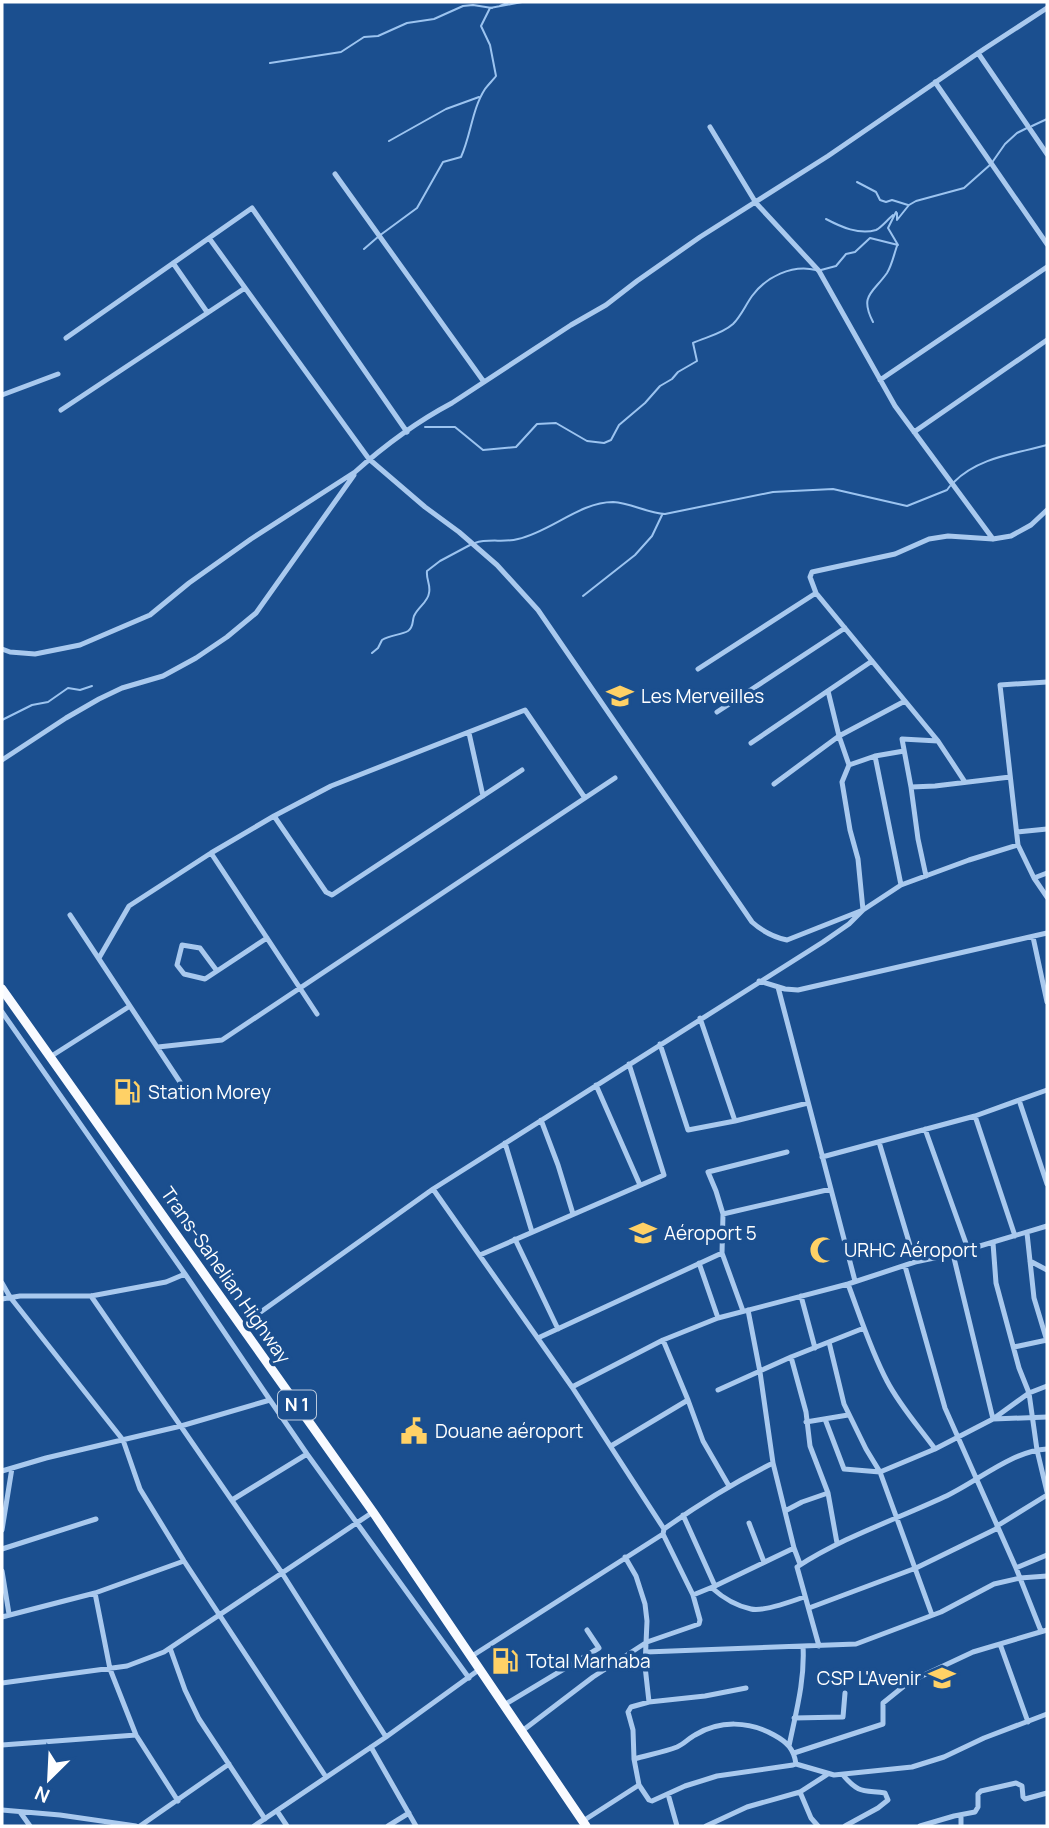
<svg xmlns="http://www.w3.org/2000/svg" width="1049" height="1828" font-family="Manrope,sans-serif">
<rect width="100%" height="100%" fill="#1b4f8f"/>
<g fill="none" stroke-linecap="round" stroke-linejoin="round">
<path stroke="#9cc4f0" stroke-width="2" d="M500 6 509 2
M270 63 341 52 364 37 378 36 407 23 434 19 463 6 473 5 492 8
M1032 126 1047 119
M389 141 446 109 479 97
M857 182 876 192 880 200 886 202 892 200 908 205
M897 213V220L909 205 916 201 964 188 991 164 1005 144 1017 133 1027 128
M826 219C841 227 859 235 876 230 882 227 888 219 893 215
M364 249 379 236 417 208 443 162 461 157C471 135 472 109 485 89 488 85 493 80 496 76L490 45 481 26 490 8 522 2
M821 270 836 266 846 254 855 252 870 238 898 245 888 228 896 212
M873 322C859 295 873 293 887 273 892 265 894 254 897 246
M425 427H455L483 450 516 447 537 424 556 423 587 441 604 443 611 440 619 425 645 403 660 386 672 379 678 372 697 361 693 343C706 337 722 334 733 324 741 316 745 306 752 296 766 277 792 264 816 270
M954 482C979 457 1015 454 1047 445
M475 543C489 538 504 543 518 539 550 532 580 502 613 502 631 503 647 513 665 514L773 492 833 489 907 506 947 490 950 486
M583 596 635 555 652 536 662 515
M372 653 378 648 382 640C390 635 401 635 408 631 414 627 412 621 414 616 418 607 428 602 429 593 431 585 426 580 427 571L440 561 470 545
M2 720 32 705 48 702 68 688 80 690 92 686"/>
<path stroke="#a9c9ee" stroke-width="5" d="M978 53 1047 154
M935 82 1047 244
M710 127 756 203 819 271 895 406 993 539
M335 174 484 382
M209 238 369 459 425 507 459 532 497 565 538 610 752 922C763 932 773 937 787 940L863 910 858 859 850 830 842 782 849 765
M173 263 207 312
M66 338 252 208 407 432
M880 380 1047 267
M2 395 58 374
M61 410 245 288
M914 432 1047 340
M2 649 10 652 35 654 80 645 150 615 189 583 251 539 355 472C384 446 418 421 452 403L571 325 606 305 637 281 700 237 828 156 984 49 1047 8
M698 669 816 593
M1047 682 1000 685 1018 845 1034 878 1047 897
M828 691 839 736 849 765 875 756 904 751
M717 712 845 628
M469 733 483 796
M751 743 872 661
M875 756 901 885
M2 760 66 718 99 699 122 688 163 676 196 658 227 637 256 613 354 475
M965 782 938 741 816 593 810 577 812 572 895 554 929 539 948 536 993 539 1011 536 1031 525 1047 510
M774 784 839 736 905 701
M911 787 935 786 1010 777
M274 816 326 892 332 895 522 770
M1017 832 1047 829
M211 853 317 1014
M926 876 918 839 911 787 902 739 938 741
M1034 878 1047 873
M70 915 180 1082
M1033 937 1047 1002
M99 958 129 906 211 853 274 816 331 786 525 710 585 798
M217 971 200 948 182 945 177 965 184 974 205 979 267 938
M759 981 785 989 798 990 1047 933
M778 987 855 1281
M2 1012 185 1274
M700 1018 735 1121
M660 1044 688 1130 735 1121 808 1103
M158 1047 222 1040 615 778
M50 1057 130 1006
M596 1085 640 1185
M1019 1100 1047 1184
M975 1116 1015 1236
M541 1120 558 1165 573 1214
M925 1129 968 1249
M879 1142 915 1262
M505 1143 532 1232
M822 1157 975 1116 1047 1090
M433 1189 823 942 849 924 863 910 901 885 969 860 1018 845
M723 1214 831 1189
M1027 1233 1034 1298 1047 1341
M515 1239 558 1329
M993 1243 996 1283 1019 1368 1029 1393 1037 1450 1047 1492
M722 1253 723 1214 716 1191 708 1172 787 1152
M953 1254 993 1419
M480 1255 664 1175 629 1064
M1030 1261 1047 1270
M699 1263 718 1318
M905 1266 945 1408 1016 1568 1041 1631
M2 1283 10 1297 123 1440 140 1489 184 1561 326 1777
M848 1284C860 1316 871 1351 887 1381 900 1406 919 1427 935 1449
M91 1296 282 1573 386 1737
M801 1296 815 1348
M2 1299 20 1296H91L166 1282 185 1274 270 1400 181 1426 46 1458 2 1471
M748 1310 760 1372 773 1463 794 1548
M241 1326 433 1189 572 1387 664 1529
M538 1338 722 1253 743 1311
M829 1342 844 1404 866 1449 880 1472 932 1615
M1014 1347 1047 1340
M791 1357 806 1412 810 1446 828 1493 837 1543
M572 1387 663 1340 718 1318 848 1284 915 1262 953 1254 1047 1226
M718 1390 791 1357 864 1328
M270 1400 307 1454 469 1678
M688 1400 703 1441 729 1486
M825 1419 844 1469 880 1472 935 1449 993 1419 1029 1393 1047 1386
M993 1419 1047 1417
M806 1422 848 1415
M611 1446 688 1400 663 1340
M232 1500 307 1454
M785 1511 802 1502 828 1493
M683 1515 715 1586
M749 1523 764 1562
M997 1526 1047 1495
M2 1530 12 1468
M663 1534 693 1595 715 1586 794 1548 800 1564
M2 1549 96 1519
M625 1557 636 1576 645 1604 647 1621 645 1666 649 1702 705 1696 746 1688
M1016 1568 1047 1555
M2 1571 9 1614
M712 1588C722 1597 737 1606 751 1609 762 1612 793 1601 804 1597
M95 1593 110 1669 136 1735 178 1801
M809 1608 916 1568 998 1528
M2 1617 95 1593 184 1561
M1000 1644 1028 1722
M819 1646 797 1567C843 1537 895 1520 944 1497 977 1482 1011 1451 1047 1449
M170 1648 185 1690 199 1719 265 1819
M646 1652 856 1644 941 1612 994 1584 1020 1578 1047 1576
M472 1656 663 1534 664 1529C699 1504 735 1482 773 1463
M2 1683 127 1666 164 1652 373 1512
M504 1705 599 1648 587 1630
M794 1718 843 1717 845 1693
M522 1731 593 1677 647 1642 699 1624 700 1620 693 1595
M2 1745 136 1735
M789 1746C796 1712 805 1680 803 1646
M371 1747 416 1826
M794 1753 883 1724V1703L909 1682 973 1652 1047 1630
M634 1759C648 1755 664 1752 677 1747 684 1744 689 1738 695 1735 720 1720 749 1721 774 1735 787 1742 794 1749 796 1764L793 1765 717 1776 685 1786 652 1801 649 1800 639 1785
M796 1764 834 1775 912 1767 944 1757 984 1738 1047 1714
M843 1775C859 1794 863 1790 885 1793L888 1800 878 1808 845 1826
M668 1794 677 1826
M2 1810 60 1815 136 1826
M277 1811 287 1826
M20 1812 30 1826
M961 1816V1826
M583 1821 639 1785 634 1759 633 1730 628 1712 631 1707 649 1702
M140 1826 229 1764
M254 1826 386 1737 480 1669
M388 1826 409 1813
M706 1826 747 1807 800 1792
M818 1826 811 1818 800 1792 828 1774
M920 1826 954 1816 975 1812 978 1807V1794L981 1791 1016 1783 1022 1786 1023 1797 1025 1799 1047 1793"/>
<path stroke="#f8faff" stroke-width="9" d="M2 989 373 1512 586 1826"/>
</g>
<defs>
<symbol id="school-bare" viewBox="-9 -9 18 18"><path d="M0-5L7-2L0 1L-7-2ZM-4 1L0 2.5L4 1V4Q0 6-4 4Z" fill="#ffd166" stroke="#1b4f8f" stroke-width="2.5" paint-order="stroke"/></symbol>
<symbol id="fuel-bare" viewBox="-9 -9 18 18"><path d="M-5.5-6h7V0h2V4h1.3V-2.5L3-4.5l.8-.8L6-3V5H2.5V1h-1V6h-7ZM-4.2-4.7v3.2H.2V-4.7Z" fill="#ffd166" stroke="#1b4f8f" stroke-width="2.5" paint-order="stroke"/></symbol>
<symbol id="mosque-bare" viewBox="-9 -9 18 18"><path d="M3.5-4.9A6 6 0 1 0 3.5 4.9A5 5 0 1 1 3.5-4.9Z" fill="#ffd166" stroke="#1b4f8f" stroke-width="2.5" paint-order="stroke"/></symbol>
<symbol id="civic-bare" viewBox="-9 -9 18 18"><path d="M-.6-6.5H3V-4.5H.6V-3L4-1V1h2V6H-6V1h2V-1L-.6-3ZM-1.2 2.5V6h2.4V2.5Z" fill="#ffd166" stroke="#1b4f8f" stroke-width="2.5" paint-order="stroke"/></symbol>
</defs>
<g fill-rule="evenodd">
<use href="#school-bare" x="601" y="677" width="38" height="38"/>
<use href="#fuel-bare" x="108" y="1073" width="38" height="38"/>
<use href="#school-bare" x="624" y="1214" width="38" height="38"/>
<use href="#mosque-bare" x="804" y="1231" width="38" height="38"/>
<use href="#civic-bare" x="395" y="1412" width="38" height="38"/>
<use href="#fuel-bare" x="486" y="1642" width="38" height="38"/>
<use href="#school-bare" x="923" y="1659" width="38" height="38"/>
</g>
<g text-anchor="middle" stroke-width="7" stroke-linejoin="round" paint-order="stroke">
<rect fill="#1b4f8f" stroke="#bbcadd" stroke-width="2" x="278" y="1390.5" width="38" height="29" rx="5"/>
<g font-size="18" font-weight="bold" fill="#fff">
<text x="297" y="1411">N 1</text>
</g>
<g font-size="19" fill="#fff" stroke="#1b4f8f" text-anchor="start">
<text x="641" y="703">Les Merveilles</text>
<text x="148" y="1099">Station Morey</text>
<text x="664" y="1240">Aéroport 5</text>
<text x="844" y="1257">URHC Aéroport</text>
<text x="435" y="1438">Douane aéroport</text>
<text x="526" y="1668">Total Marhaba</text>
<text x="921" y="1685" text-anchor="end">CSP L'Avenir</text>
</g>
<g font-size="19" fill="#fff" stroke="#1b4f8f">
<text transform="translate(226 1275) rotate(55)" y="7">Trans-Sahelian Highway</text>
</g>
</g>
<rect width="1049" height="1828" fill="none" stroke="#ffffff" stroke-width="7"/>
<g transform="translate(49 1779) rotate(204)" stroke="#1b4f8f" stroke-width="5" paint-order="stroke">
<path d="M0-5L12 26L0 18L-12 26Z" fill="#ffffff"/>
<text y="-10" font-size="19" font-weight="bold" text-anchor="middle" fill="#ffffff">N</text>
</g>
</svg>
